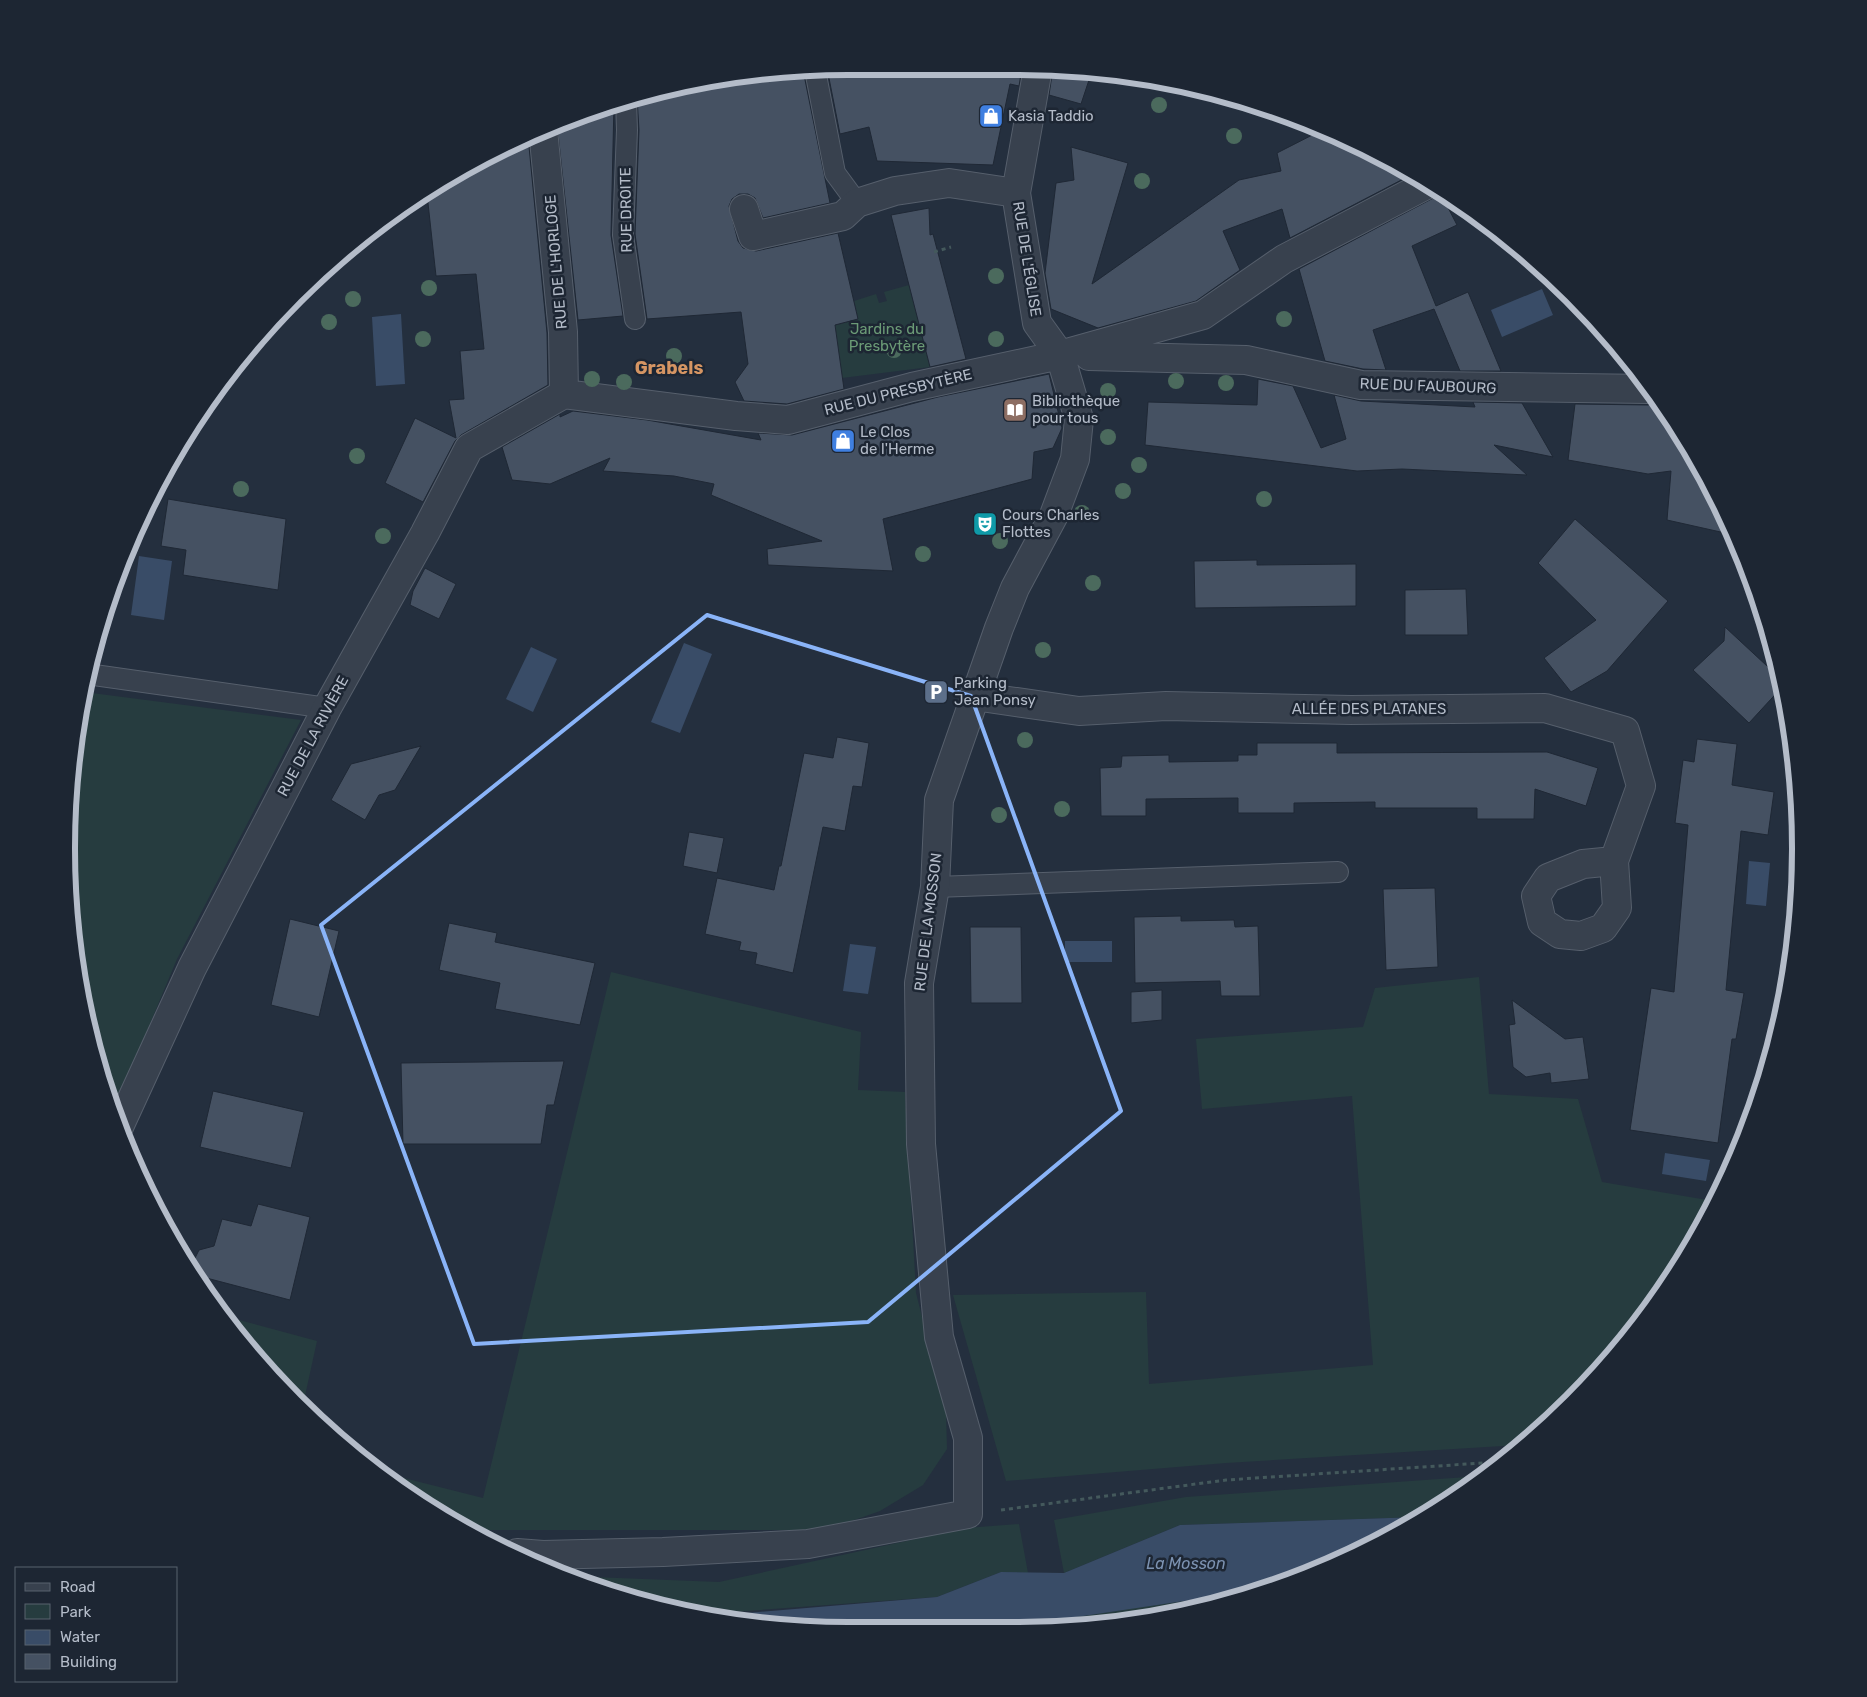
<svg xmlns="http://www.w3.org/2000/svg" width="1867" height="1697" font-family="Rubik,sans-serif">
<rect width="100%" height="100%" fill="#242f3e"/>
<path fill="#263c3f" d="M909 285 930 367 842 378 826 328 858 319 854 301 876 294 879 303 887 301 884 292Z
M84 692 301 720 177 959 114 1110 81 1001 66 848 73 746Z
M611 972 861 1032 858 1090 905 1092 916 1293 946 1411 947 1449 923 1485 880 1511 826 1530H477L458 1526 384 1473 483 1498Z
M1479 977 1489 1094 1578 1099 1602 1182 1713 1201 1669 1283 1572 1401 1519 1445 1226 1463 1006 1481 953 1295 1146 1292 1149 1384 1373 1365 1352 1096 1202 1109 1196 1039 1363 1027 1375 988Z
M221 1315 317 1341 303 1405 228 1324Z
M1481 1476 1453 1499 1420 1517 1180 1525 1064 1573 1054 1520 1186 1497Z
M1019 1524 1028 1573 1001 1572 937 1597 705 1614 597 1589 567 1576 719 1582 966 1528Z
M1251 1591 1171 1616 1019 1631 980 1630Z"/>
<path fill="#394c67" d="M1542 289 1553 315 1502 337 1491 310Z
M401 314 405 384 376 386 372 317Z
M139 556 172 561 164 620 131 615Z
M684 643 712 654 680 733 651 722Z
M531 647 557 659 533 712 506 699Z
M1749 861 1770 863 1766 906 1746 904Z
M1065 941H1112V962H1065Z
M850 944 876 947 868 994 843 991Z
M1665 1153 1710 1160 1706 1181 1662 1174Z
M1420 1517 1318 1571 1251 1591 989 1630 747 1624 711 1616 937 1597 1001 1572 1064 1573 1180 1525Z"/>
<path fill="#455162" stroke="#1f2835" d="M848 66 1022 68 1019 86 1010 84 993 165 877 161 869 127 840 134 827 68Z
M1053 68 1092 71 1081 104 1049 95Z
M764 75H804L830 203 763 218 755 198 748 194H739L732 199 729 206 738 241 743 248 756 251 838 233 858 319 835 325 844 389 787 404 744 401 735 382 748 364 741 312 647 319 635 234 639 130 637 97 696 81Z
M614 103 611 235 623 316 578 320 557 124Z
M1324 129 1409 176 1290 238 1282 209 1223 231 1240 270 1196 301 1098 328 1051 309 1045 273 1056 183 1074 180 1071 147 1128 163 1092 284 1239 180 1281 171 1277 153Z
M528 136 547 333 548 385 461 435 455 441 423 502 385 483 415 418 456 438 449 400 464 399 460 351 484 349 476 274 436 276 427 194 503 147Z
M1441 194 1457 225 1412 246 1436 306 1468 292 1501 371H1460L1434 309 1373 330 1386 370 1363 369 1325 361 1299 269Z
M929 208 930 235 933 234 966 359 930 367 891 215Z
M1049 374 1062 428 1053 448 1034 452 1032 479 883 519 893 571 768 565 767 549 822 541 711 495 714 484 674 476 603 471 610 458 550 484 512 480 502 447 560 414V417L573 411 647 420 761 440 758 433 792 435 938 397Z
M1258 379 1293 386 1321 448 1346 439 1334 395 1361 401 1475 407 1473 402 1522 403 1553 457 1494 445 1527 475 1402 469 1357 471 1145 445 1148 402 1257 405Z
M1658 401 1669 414 1734 535 1667 520 1671 471 1648 474 1568 460 1575 404 1648 405Z
M168 499 286 519 278 590 183 575 186 550 161 546Z
M1575 519 1668 601 1607 671 1571 692 1544 658 1596 620 1538 563Z
M1257 560V565L1356 564V606L1195 608 1194 561Z
M425 568 456 584 439 619 410 605 413 591Z
M1466 589 1468 635H1405V590Z
M1725 627 1781 679 1783 686 1749 723 1693 670 1724 641Z
M837 737 869 743 862 787 853 786 845 831 823 827 793 973 755 964 757 953 739 950 741 942 705 934 717 878 774 890 779 866H781L804 753 833 758Z
M1697 739 1737 744 1732 785 1774 792 1768 835 1741 831 1726 990 1744 993 1736 1039H1732L1718 1143 1630 1130 1651 988 1674 992 1688 825 1675 823 1683 760 1694 762Z
M1257 743H1337V753L1547 752 1598 768 1586 806 1535 789 1534 819H1477V808H1375V802L1294 803V813H1238V798L1146 799V816H1101L1100 768 1121 767 1122 756 1169 755V762L1238 761V755H1257Z
M421 746 395 790 379 795 365 820 331 800 351 764Z
M689 832 724 838 717 873 683 866Z
M1435 888 1438 967 1386 970 1383 889Z
M1181 916V921L1234 920 1235 927 1258 926 1260 996H1221L1220 981 1135 983 1134 917Z
M290 919 339 931 319 1017 271 1005Z
M449 923 497 933 495 942 595 963 580 1025 495 1009 500 983 439 970Z
M970 927H1021L1022 1003H971Z
M1162 990V1020L1131 1023V992Z
M1512 1000 1565 1039 1583 1037 1589 1079 1551 1083 1550 1073 1526 1077 1513 1067 1509 1025 1515 1024Z
M564 1061 554 1105H547L541 1144H403L401 1063Z
M213 1091 304 1112 291 1168 200 1147Z
M258 1204 310 1217 290 1300 195 1275 190 1268 199 1250 214 1246 222 1219 251 1226Z"/>
<g fill="none" stroke-linecap="round" stroke-linejoin="round">
<defs>
<path id="service" d="M815 70 835 173 857 203
M626 100 627 130 623 235 635 319
M87 674 327 708
M935 887 1338 872"/>
<path id="minor" d="M543 130 563 332 564 394
M744 209 753 236 843 216 857 203 895 191 949 183 1016 193
M1089 356 1246 360 1361 385 1648 389
M564 394 736 416 788 420 912 387 1060 355 1203 315 1284 259 1428 184
M974 696 1079 711 1166 706 1351 710 1545 708 1625 731 1641 786 1614 861 1583 864 1548 878 1536 896 1542 922 1560 934 1581 936 1603 928 1617 908 1614 861
M119 1127 192 968 327 708 425 533 469 448 564 394
M517 1553 543 1555 663 1552 808 1544 968 1514V1438L939 1337 921 1144 919 983 935 887 939 800 999 628 1015 588 1054 515 1075 459 1079 419 1060 355 1037 323 1016 193 1038 68"/>
</defs>
<use href="#service" stroke="#565f6c" stroke-width="22"/>
<use href="#minor" stroke="#565f6c" stroke-width="30"/>
<path stroke="#44595c" stroke-width="3" stroke-dasharray="4 4" stroke-linecap="butt" d="M934 252 951 247
M1001 1510 1226 1480 1498 1462"/>
<use href="#service" stroke="#38414e" stroke-width="20"/>
<use href="#minor" stroke="#38414e" stroke-width="28"/>
</g>
<g fill="#4b6a5d">
<circle cx="1159" cy="105" r="8"/>
<circle cx="1234" cy="136" r="8"/>
<circle cx="1142" cy="181" r="8"/>
<circle cx="996" cy="276" r="8"/>
<circle cx="429" cy="288" r="8"/>
<circle cx="353" cy="299" r="8"/>
<circle cx="1284" cy="319" r="8"/>
<circle cx="329" cy="322" r="8"/>
<circle cx="423" cy="339" r="8"/>
<circle cx="996" cy="339" r="8"/>
<circle cx="894" cy="350" r="8"/>
<circle cx="674" cy="356" r="8"/>
<circle cx="592" cy="379" r="8"/>
<circle cx="1176" cy="381" r="8"/>
<circle cx="624" cy="382" r="8"/>
<circle cx="1226" cy="383" r="8"/>
<circle cx="1108" cy="391" r="8"/>
<circle cx="1108" cy="437" r="8"/>
<circle cx="357" cy="456" r="8"/>
<circle cx="1139" cy="465" r="8"/>
<circle cx="241" cy="489" r="8"/>
<circle cx="1123" cy="491" r="8"/>
<circle cx="1264" cy="499" r="8"/>
<circle cx="1082" cy="513" r="8"/>
<circle cx="383" cy="536" r="8"/>
<circle cx="1000" cy="541" r="8"/>
<circle cx="923" cy="554" r="8"/>
<circle cx="1093" cy="583" r="8"/>
<circle cx="1043" cy="650" r="8"/>
<circle cx="1025" cy="740" r="8"/>
<circle cx="1062" cy="809" r="8"/>
<circle cx="999" cy="815" r="8"/>
</g>
<path fill="none" stroke="#8ab4f8" stroke-width="4" stroke-linejoin="round" d="M707 615 971 696 1121 1111 868 1322 474 1344 321 925Z"/>
<defs>
<symbol id="shop-square" viewBox="-11 -11 22 22"><rect x="-9" y="-9" width="18" height="18" rx="4" fill="#3f7fe0" stroke="#1d2633"/><path d="M-5-2.5h2.3a2.7 3.5 0 0 1 5.4 0H5L5.5 6h-11ZM-1.5-2.5h3a1.5 2.3 0 0 0-3 0Z" fill="#fff"/></symbol>
<symbol id="library-square" viewBox="-11 -11 22 22"><rect x="-9" y="-9" width="18" height="18" rx="4" fill="#8d6e63" stroke="#1d2633"/><path d="M-6-4Q-3-5.5-.7-3.5V5Q-3 3-6 4ZM6-4Q3-5.5 .7-3.5V5Q3 3 6 4Z" fill="#fff"/></symbol>
<symbol id="theatre-square" viewBox="-11 -11 22 22"><rect x="-9" y="-9" width="18" height="18" rx="4" fill="#0f9aa8" stroke="#1d2633"/><path d="M-5-5.5Q0-4 5-5.5V0Q5 5 0 6Q-5 5-5 0ZM-3.3-2.5H-1v1.5H-3.3ZM1-2.5H3.3v1.5H1ZM-2.8 1Q0 5.5 2.8 1Z" fill="#fff"/></symbol>
<symbol id="parking-square" viewBox="-11 -11 22 22"><rect x="-9" y="-9" width="18" height="18" rx="4" fill="#5c6f8a" stroke="#1d2633"/><path d="M-3.5-5.5H1a3.5 3.5 0 0 1 0 7H-1V5.5H-3.5ZM-1-3.4V-.6H.8a1.4 1.4 0 0 0 0-2.8Z" fill="#fff"/></symbol>
</defs>
<g fill-rule="evenodd">
<use href="#shop-square" x="977" y="102" width="28" height="28"/>
<use href="#library-square" x="1001" y="396" width="28" height="28"/>
<use href="#shop-square" x="829" y="427" width="28" height="28"/>
<use href="#theatre-square" x="971" y="510" width="28" height="28"/>
<use href="#parking-square" x="922" y="678" width="28" height="28"/>
</g>
<g text-anchor="middle" stroke-width="5" stroke-linejoin="round" paint-order="stroke">
<g font-size="15" fill="#b4bcc9" stroke="#1d2633" text-anchor="start">
<text x="1008" y="121">Kasia Taddio</text>
<text x="1032" y="406">Bibliothèque<tspan x="1032" dy="17">pour tous</tspan></text>
<text x="860" y="437">Le Clos<tspan x="860" dy="17">de l'Herme</tspan></text>
<text x="1002" y="520">Cours Charles<tspan x="1002" dy="17">Flottes</tspan></text>
<text x="954" y="688">Parking<tspan x="954" dy="17">Jean Ponsy</tspan></text>
</g>
<g font-size="15" fill="#b4bcc9" stroke="#1d2633">
<text transform="translate(626 210) rotate(-91)" y="5">RUE DROITE</text>
<text transform="translate(1027 259) rotate(81)" y="5">RUE DE L'ÉGLISE</text>
<text transform="translate(556 262) rotate(-95)" y="5">RUE DE L'HORLOGE</text>
<text transform="translate(1428 386) rotate(2)" y="5">RUE DU FAUBOURG</text>
<text transform="translate(898 392) rotate(-14)" y="5">RUE DU PRESBYTÈRE</text>
<text x="1369" y="714">ALLÉE DES PLATANES</text>
<text transform="translate(313 736) rotate(-62)" y="5">RUE DE LA RIVIÈRE</text>
<text transform="translate(928 922) rotate(-83)" y="5">RUE DE LA MOSSON</text>
</g>
<g font-size="15" fill="#6b9a76" stroke="#1d2633">
<text x="887" y="334">Jardins du<tspan x="887" dy="17">Presbytère</tspan></text>
</g>
<g font-size="16" font-style="italic" fill="#7c92b1" stroke="#1d2633">
<text x="1186" y="1569">La Mosson</text>
</g>
<g font-size="18" font-weight="bold" fill="#d59563" stroke="#1d2633">
<text x="669" y="374">Grabels</text>
</g>
</g>
<path d="M0 0H1867V1697H0ZM848 75H1019A773 773 0 0 1 1792 848V849A773 773 0 0 1 1019 1622H848A773 773 0 0 1 75 849V848A773 773 0 0 1 848 75Z" fill="#1d2633" fill-rule="evenodd"/>
<path fill="none" stroke="#b4bcc9" stroke-width="6" d="M848 75H1019A773 773 0 0 1 1792 848V849A773 773 0 0 1 1019 1622H848A773 773 0 0 1 75 849V848A773 773 0 0 1 848 75Z"/>
<rect x="15" y="1567" width="162" height="115" fill="#1d2633" stroke="#59626f"/>
<rect x="25" y="1583" width="25" height="8" fill="#38414e" stroke="#59626f"/>
<text x="60" y="1592" font-size="15" fill="#b4bcc9">Road</text>
<rect x="25" y="1604" width="25" height="15" fill="#263c3f" stroke="#59626f"/>
<text x="60" y="1617" font-size="15" fill="#b4bcc9">Park</text>
<rect x="25" y="1630" width="25" height="15" fill="#394c67" stroke="#59626f"/>
<text x="60" y="1642" font-size="15" fill="#b4bcc9">Water</text>
<rect x="25" y="1654" width="25" height="15" fill="#455162" stroke="#59626f"/>
<text x="60" y="1667" font-size="15" fill="#b4bcc9">Building</text>
</svg>
